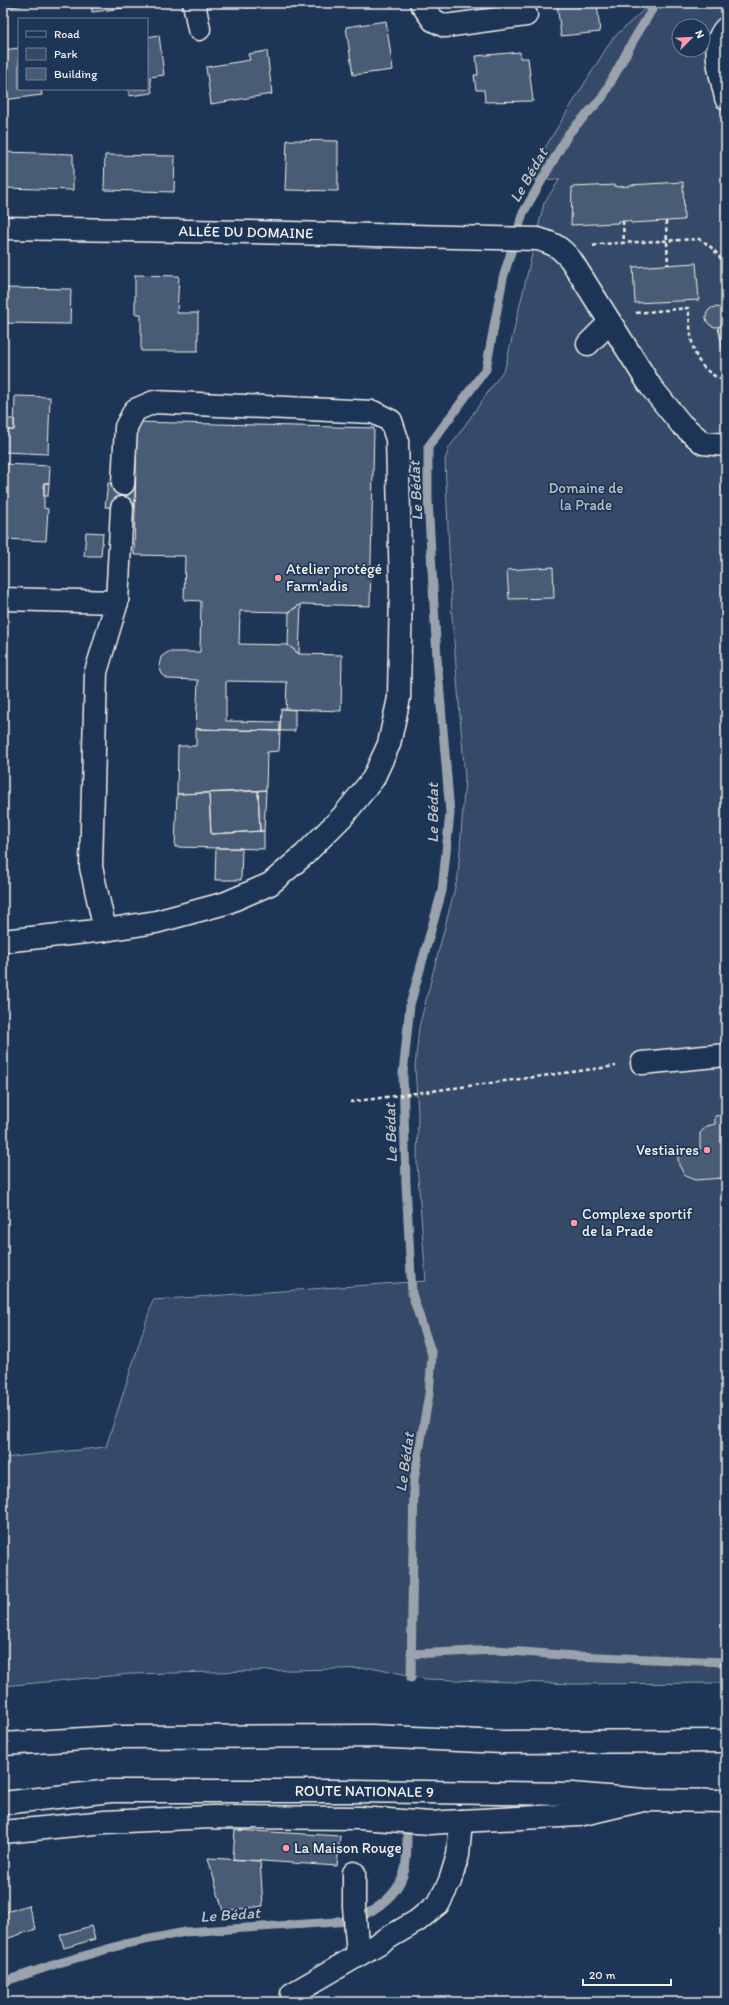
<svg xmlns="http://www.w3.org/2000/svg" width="729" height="2005" font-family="Itim,sans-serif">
<rect width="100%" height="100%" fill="#1d3557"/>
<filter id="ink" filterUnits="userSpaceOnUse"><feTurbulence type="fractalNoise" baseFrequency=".025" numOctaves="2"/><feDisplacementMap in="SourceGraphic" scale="8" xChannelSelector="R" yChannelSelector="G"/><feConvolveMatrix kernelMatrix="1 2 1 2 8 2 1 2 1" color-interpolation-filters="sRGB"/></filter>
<g filter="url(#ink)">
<path fill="#354a67" stroke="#949ea8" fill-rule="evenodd" d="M651 3H726V1683L575 1684 426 1679 376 1668 131 1674 3 1686V1458L106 1447 153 1300 426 1281 417 1164 418 1112 415 1067 419 1027 458 876 465 778 452 617 445 460 449 448 505 368 544 203 560 179 525 180 612 39ZM679 26H703V50H679Z"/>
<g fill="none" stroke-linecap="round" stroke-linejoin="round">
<path stroke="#9aa2ab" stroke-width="9" d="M411 1654 496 1650 575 1656 726 1662
M411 1678 414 1480 429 1394 432 1355 412 1294 406 1184 403 1074 410 1005 442 891 450 813 437 658 428 499V447L486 369 503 278 523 213 569 133 602 98 633 41 656 3
M3 1982 59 1963 125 1944 185 1932 351 1921C377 1911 404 1892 406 1861 407 1852 407 1843 407 1834"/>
</g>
<path fill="#485b74" stroke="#f4f1e8" d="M3 3H40L3 8Z
M91 3H156V4L92 12Z
M245 3H283L246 8Z
M557 3H597L600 32 561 36Z
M386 21 393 70 353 75 346 27Z
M159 35 164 75 150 77 152 93 129 96 128 89H147V37Z
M19 48V89H41L42 95 3 100V50Z
M267 51 272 94 211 104 206 67 250 60 248 54Z
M520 52V58H528L533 101 485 102 484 90H476L474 75H478L476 56Z
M287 140 338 141V191L285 190Z
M3 152 73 154V190L3 188Z
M105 155 175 156 174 192 104 190Z
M683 182 684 220 631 223 630 221H618V223L571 225 572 187 616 185V187L629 186V185Z
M696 263 699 300 635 303 633 267Z
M135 275 179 276 177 313H198V351H141V314H135Z
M3 288 71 289 70 324 3 323Z
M706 317a10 10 0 1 1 20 0a10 10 0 1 1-20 0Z
M726 322V344L722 345 718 328Z
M726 344V365L721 345Z
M15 396 50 397 48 454 3 452V430H14Z
M3 419H14V430H3Z
M137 422 374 428 370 606 301 604 289 612 240 611 239 644 288 645 299 654 342 655 341 711 286 709 287 682 226 681V721L280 722V731L196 729 198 680 168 679 162 674 159 666 161 657 168 652H200L201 601 184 600 185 556 134 555Z
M3 464 50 466 49 483H44V508L48 509 46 541 3 539 5 482H3Z
M3 482H5L3 508Z
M44 483H49L48 496H44Z
M108 483 135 484V508L105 507Z
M86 532 103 533 101 556H84Z
M553 567 554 598 509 599 507 570Z
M301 604 299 654 288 645 289 612Z
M281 709 295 710V731H280Z
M196 729 280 731 279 751 267 752 266 790 177 794 178 746H196Z
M266 790 264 831H260L258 791Z
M258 791 260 831 211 834 209 793Z
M209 793 211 834 264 831V849L175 847 177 794Z
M216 848H242L241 880H215Z
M726 1115V1186L722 1187V1178L695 1180 685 1176 679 1165 677 1151 700 1149V1133L707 1126 715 1124V1116Z
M235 1830 340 1836 337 1866 233 1859Z
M208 1858 260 1861 263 1906 223 1911Z
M28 1905 36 1929 3 1940V1913Z
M91 1926 95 1939 64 1948 60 1935Z"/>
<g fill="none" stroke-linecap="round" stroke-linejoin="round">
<defs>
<g id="minor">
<path d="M194 3 199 29"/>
<path d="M421 3 433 20 445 26 526 15"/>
<path d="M726 28C709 44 722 78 726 98"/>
<path id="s1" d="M3 228 248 232 538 239C555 244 560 247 571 260L651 387 681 424 703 443 726 445"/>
<path d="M588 344 609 323"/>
<path d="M3 599 117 602 96 672 91 867 105 930 3 941"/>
<path d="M117 602 122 508"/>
<path d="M105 930 156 922 226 903 270 884 304 855 343 816 373 779 389 744 399 698 401 587 397 439 391 421 373 412 154 402 135 410 126 427 123 484"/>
<path d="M642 1063 726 1055"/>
<path d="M3 1832 105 1822 212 1817 360 1818 430 1823 461 1821 579 1815 639 1801"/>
<path d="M354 1873V1907L358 1955"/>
<path d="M292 1994 417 1921 439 1903 450 1881 458 1855 461 1821"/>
</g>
<g id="highway">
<path d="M3 1744 116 1737 371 1736 502 1742 726 1741"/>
<path id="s2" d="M3 1803 111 1791H351L571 1794 644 1800 726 1801"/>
</g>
</defs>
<use href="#minor" stroke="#f4f1e8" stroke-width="25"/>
<use href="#highway" stroke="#f4f1e8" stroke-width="25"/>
<path stroke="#f4f1e8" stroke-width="2.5" stroke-dasharray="4 3" stroke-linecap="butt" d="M623 221 624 243
M666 221 668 265
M593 246 600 244 699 239C712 246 718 254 726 266
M636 313 688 308C692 331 688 356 709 372 714 376 720 380 726 379
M350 1102 616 1066"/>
<use href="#minor" stroke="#1d3557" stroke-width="22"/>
<use href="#highway" stroke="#1d3557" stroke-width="22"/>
</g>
</g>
<g fill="#ff9aa2" stroke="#1d3557" stroke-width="1.5">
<circle cx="278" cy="578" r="4"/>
<circle cx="707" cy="1150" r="4"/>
<circle cx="574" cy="1223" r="4"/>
<circle cx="286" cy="1848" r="4"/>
</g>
<g text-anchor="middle" stroke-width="3.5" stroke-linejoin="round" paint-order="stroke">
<g font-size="15" fill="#f4f1e8" stroke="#1d3557">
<text dy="5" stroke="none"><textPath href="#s1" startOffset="243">ALLÉE DU DOMAINE</textPath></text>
<text dy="5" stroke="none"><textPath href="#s2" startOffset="362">ROUTE NATIONALE 9</textPath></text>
</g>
<g font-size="15" fill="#bbbfc1" stroke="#1d3557">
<text x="586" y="493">Domaine de<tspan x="586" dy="17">la Prade</tspan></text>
</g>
<g font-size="15" fill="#f4f1e8" stroke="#1d3557" text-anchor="start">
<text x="286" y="574">Atelier protégé<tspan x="286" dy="17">Farm'adis</tspan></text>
<text x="699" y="1155" text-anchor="end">Vestiaires</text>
<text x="582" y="1219">Complexe sportif<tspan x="582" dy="17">de la Prade</tspan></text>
<text x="294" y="1853">La Maison Rouge</text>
</g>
<g font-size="16" font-style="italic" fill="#c0c3c4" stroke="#1d3557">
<text transform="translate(528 175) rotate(-60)" y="6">Le Bédat</text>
<text transform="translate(415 491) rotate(-93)" y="6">Le Bédat</text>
<text transform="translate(432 813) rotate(-90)" y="6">Le Bédat</text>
<text transform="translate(390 1133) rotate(-92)" y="6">Le Bédat</text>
<text transform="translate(404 1462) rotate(-82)" y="6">Le Bédat</text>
<text transform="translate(230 1914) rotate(-4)" y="6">Le Bédat</text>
</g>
</g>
<rect width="729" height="2005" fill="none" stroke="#1d3557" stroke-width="16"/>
<rect x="8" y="8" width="713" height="1989" fill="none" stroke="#f4f1e8" stroke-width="1.5" filter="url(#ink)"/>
<rect x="18" y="18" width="130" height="72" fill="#1d3557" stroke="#738091"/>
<rect x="26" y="31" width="20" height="6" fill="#1d3557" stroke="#738091"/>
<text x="54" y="38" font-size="12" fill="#f4f1e8">Road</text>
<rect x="26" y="48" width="20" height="12" fill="#354a67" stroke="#738091"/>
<text x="54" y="58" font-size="12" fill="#f4f1e8">Park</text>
<rect x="26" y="68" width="20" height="12" fill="#485b74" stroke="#738091"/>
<text x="54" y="78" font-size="12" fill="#f4f1e8">Building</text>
<g transform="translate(691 38) rotate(66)"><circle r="19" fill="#1d3557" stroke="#738091"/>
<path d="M0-3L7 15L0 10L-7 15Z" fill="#ff9aa2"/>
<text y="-6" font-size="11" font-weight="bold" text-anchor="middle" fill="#f4f1e8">N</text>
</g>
<path d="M583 1979v6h88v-6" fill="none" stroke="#f4f1e8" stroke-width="2"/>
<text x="589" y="1979" font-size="12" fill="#f4f1e8" stroke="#1d3557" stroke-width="3" paint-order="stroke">20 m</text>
</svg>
